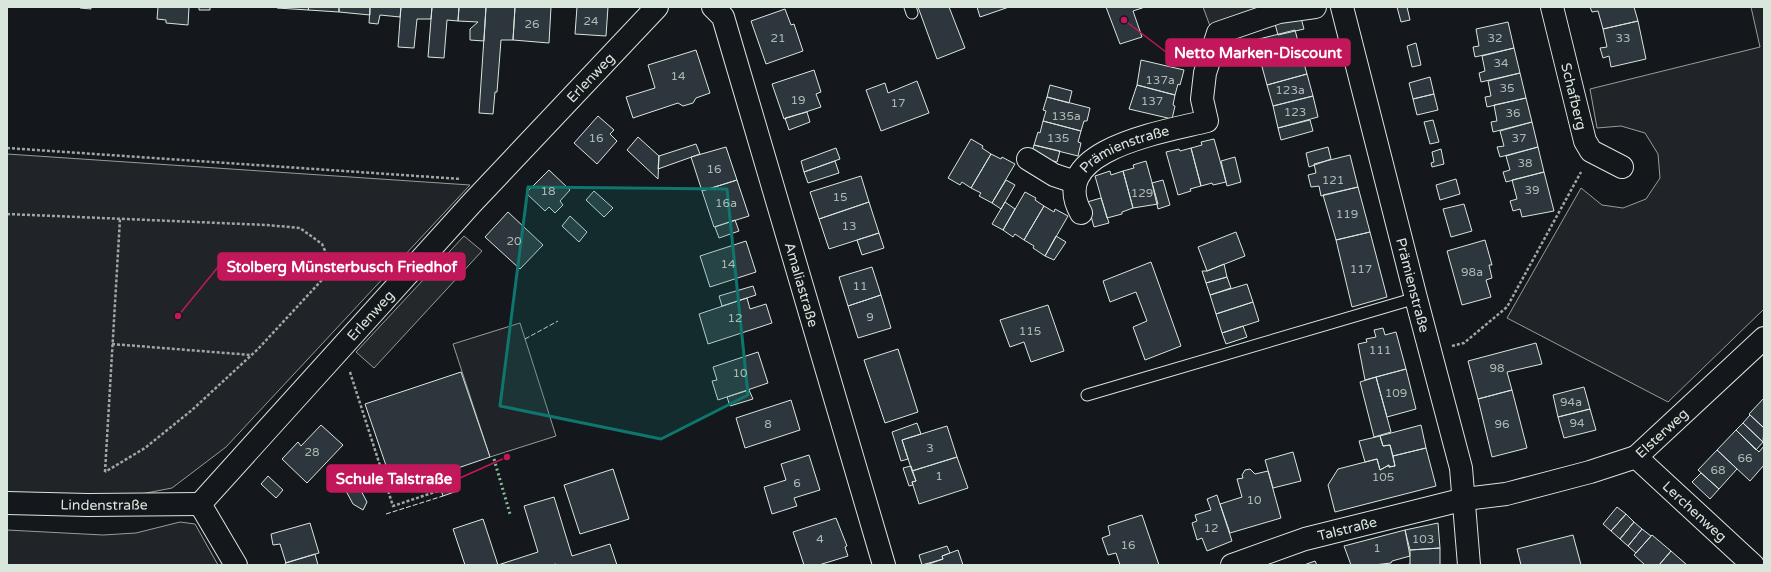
<svg xmlns="http://www.w3.org/2000/svg" width="1771" height="572" font-family="'Varela Round',sans-serif">
<rect width="100%" height="100%" fill="#14181c"/>
<path fill="#202428" stroke="#939e99" d="M1751 7H1764V309L1668 402 1507 318 1581 188 1602 205 1623 208 1646 199 1660 178 1658 154 1645 133 1621 126 1597 128 1590 89 1760 47Z
M7 154 470 185 226 447 172 488 100 502 7 496Z
M520 323 556 436 490 457 453 344Z
M180 522 195 524 218 565H7V530L103 535 136 533Z"/>
<path fill="#24282b" stroke="#939e99" d="M1203 7H1278L1210 26Z
M464 236 482 251 374 368 356 352Z"/>
<path fill="#2c363c" stroke="#d8e6dc" d="M80 7H91V9L80 8Z
M158 7H189L188 25 166 23V20L157 19Z
M199 7H210V10H199Z
M277 7H309L308 10 277 8Z
M309 7H339V12L308 10Z
M339 7H370V15L339 12Z
M370 7H401L400 17 380 15 378 24 369 23Z
M401 7H432L431 19H417L414 48 398 47Z
M432 7H459L458 21 447 20 444 58 428 57Z
M459 7H486L484 41 470 40V29L478 22 458 21Z
M486 7H515L513 40H501L497 92H495L493 114 479 113Z
M515 7H551L549 43 513 40Z
M577 7H608L606 36 575 34Z
M918 7H949L965 48 937 59Z
M977 7H1009L980 17Z
M1106 7H1145L1133 11 1142 37 1120 44Z
M1397 7H1407L1410 20 1401 22Z
M1590 7H1634L1638 21 1603 29 1598 11 1592 12Z
M785 9 791 25 794 24 803 51 766 64 751 21Z
M1301 18 1304 29 1278 35 1275 24Z
M1638 21 1646 59 1611 67 1609 56 1603 58 1600 48 1607 47 1603 29Z
M1508 22 1514 48 1475 57 1473 47 1479 46 1476 29Z
M1295 30 1301 53 1261 63 1255 40Z
M1416 43 1421 65 1412 67 1407 46Z
M1514 48 1520 73 1481 82 1479 73 1485 71 1482 56Z
M696 50 710 93 696 98 693 103 683 106 678 103 633 118 626 97 655 88 648 65Z
M1301 53 1307 74 1267 85 1261 63Z
M1141 60 1184 70 1180 85 1178 84 1175 95 1137 85Z
M814 70 821 92 816 94 821 107 784 119 772 84Z
M1520 73 1526 98 1487 107 1485 97 1491 96 1488 81Z
M1307 74 1313 96 1273 106 1267 85Z
M1430 77 1434 94 1413 99 1409 83Z
M917 81 929 113 881 131 866 90 885 83 888 93Z
M1050 85 1072 91 1069 103 1047 97Z
M1137 85 1175 95 1173 105 1175 106 1172 119 1129 109Z
M1434 94 1438 110 1417 115 1413 99Z
M1313 96 1318 117 1278 128 1273 106Z
M1047 97 1090 108 1087 121H1084L1081 131 1043 121 1046 111 1043 110Z
M1526 98 1532 122 1493 132 1491 122 1497 121 1494 105Z
M807 112 810 122 789 130 785 118Z
M598 116 614 130 610 134 617 141 597 164 574 143Z
M1310 120 1313 131 1281 140 1278 128Z
M1433 120 1439 142 1430 144 1424 122Z
M1043 121 1081 131 1078 142 1081 143 1078 156 1034 145 1038 132 1040 133Z
M1532 122 1538 147 1500 157 1497 147 1504 146 1500 131Z
M638 137 659 156 658 179 627 150Z
M971 139 983 146 982 148 991 154 971 188 962 182 960 185 948 178Z
M1214 139 1226 182 1213 185 1212 183 1201 186 1191 148 1202 145 1201 142Z
M696 144 700 154 658 169 659 156Z
M1034 145 1060 151 1057 162 1031 155Z
M726 147 737 180 702 191 691 157Z
M1328 147 1331 159 1309 167 1306 153Z
M1538 147 1544 172 1506 182 1503 172 1510 170 1506 156Z
M836 148 840 159 804 172 801 161Z
M1191 148 1201 186 1190 189 1191 191 1178 195 1166 152 1179 149 1180 151Z
M1441 149 1444 164 1432 167 1431 163 1434 162 1432 152Z
M991 154 1001 159 1002 157 1015 164 992 203 979 196 981 193 971 188Z
M1350 155 1358 187 1321 196 1319 186 1311 187 1308 175 1316 173 1314 164Z
M1235 157 1241 182 1227 186 1221 161Z
M835 161 839 173 808 183 804 172Z
M1146 161 1158 204 1133 208 1123 171 1134 168 1133 165Z
M549 170 570 190 560 201 563 205 555 213 549 207 545 211 526 193Z
M1110 171 1111 175 1123 171 1133 208 1122 212V214L1107 218 1095 176Z
M1544 172 1554 211 1522 217 1520 209 1513 211 1510 201 1517 199 1512 180Z
M861 176 869 202 819 219 810 192Z
M1456 179 1460 194 1440 200 1436 185Z
M737 180 749 216 714 227 702 191Z
M1006 180 1015 185 1001 209 992 203Z
M1163 180 1170 205 1158 209 1152 183Z
M1358 187 1370 232 1336 240 1323 195Z
M594 191 613 208 604 217 586 200Z
M1025 192 1036 198 1035 200 1044 206 1024 240 1015 234 1013 237 1003 230Z
M1101 198 1109 223 1094 227 1087 202Z
M869 202 879 233 829 249 819 219Z
M1005 202 1015 209 1003 230 992 224Z
M1464 204 1472 231 1451 237 1443 209Z
M1044 206 1054 212 1055 209 1068 216 1045 256 1033 248 1034 246 1024 240Z
M508 212 543 245 520 269 485 237Z
M570 216 587 232 579 242 562 226Z
M735 220 739 231 719 238 715 227Z
M1236 232 1245 256 1207 271 1198 247Z
M1370 232 1387 297 1352 307 1336 240Z
M879 233 884 248 862 255 857 240Z
M1056 236 1066 242 1054 260 1045 256Z
M1485 240 1492 265H1489L1492 278 1486 280 1491 297 1462 305 1447 251Z
M746 241 756 272 710 287 700 256Z
M1151 262 1181 346 1145 360 1133 327 1147 321 1136 292 1110 302 1103 281Z
M1224 264 1227 277 1206 283 1202 271H1207Z
M872 267 881 295 848 306 839 277Z
M1227 277 1231 288 1210 295 1206 283Z
M1247 284 1253 302 1216 314 1210 295Z
M753 286 756 295 722 306 719 296Z
M881 295 891 328 858 338 848 306Z
M747 298 750 309 766 304 772 323 708 344 699 314Z
M1253 302 1259 321 1222 333 1216 314Z
M1048 305 1064 351 1031 362 1024 342 1010 347 1000 320Z
M1243 326 1247 337 1226 344 1222 333Z
M1383 328 1385 335 1396 332 1406 369 1365 380 1358 344 1367 342 1366 339 1376 337 1374 330Z
M1536 343 1542 364 1507 372 1512 390 1478 399 1468 361Z
M898 349 918 412 885 423 864 360Z
M758 352 768 383 718 400 712 381 717 380 713 367Z
M1406 369 1416 409 1387 417 1376 377Z
M461 372 490 457 449 471 457 491 443 496 436 475 394 489 365 404Z
M1376 377 1391 432 1374 437 1360 382Z
M1584 387 1590 409 1558 417 1553 395Z
M749 390 753 399 730 406 727 397Z
M1512 390 1527 448 1492 457 1478 399Z
M1764 398V428L1749 414Z
M791 400 800 430 745 448 736 418Z
M1590 409 1596 430 1564 438 1558 417Z
M1750 415 1764 428 1763 442 1743 423Z
M917 423 921 434 902 440 908 459 901 461 892 432Z
M1743 423 1763 442 1756 450 1736 430Z
M321 425 343 445 307 483 282 459 298 442 301 446Z
M1421 425 1426 448 1393 456 1390 445 1383 446 1380 436Z
M947 426 957 457 912 471 902 440Z
M1736 430 1759 452 1764 446V465L1750 481 1717 450Z
M1380 436 1383 446 1390 445 1395 466 1389 467V465L1380 470 1377 459 1365 462 1359 441Z
M1426 448 1436 486 1335 512 1328 485 1338 469 1377 459 1380 470 1389 465V467L1395 466 1393 456Z
M1717 450 1737 469 1719 489 1698 470Z
M1293 452 1301 481 1273 488 1265 460Z
M809 455 820 490 794 498 797 506 772 514 764 487 786 480 781 464Z
M957 457 968 488 919 504 912 482 916 481 912 471Z
M911 466 916 481 912 482 913 485 909 486 903 468Z
M613 469 629 519 580 534 564 485Z
M1250 469 1255 474 1268 471 1281 518 1230 533 1220 504 1242 497 1237 479 1243 478 1242 475 1245 470Z
M1701 473 1719 489 1710 499 1692 482Z
M268 476 283 490 276 498 261 484Z
M358 485 367 502 363 510 353 504 346 491Z
M1217 495 1232 541 1207 551 1202 538 1197 540 1192 523 1197 521 1195 515 1211 510 1207 499Z
M554 497 572 556 610 544 617 565H557L556 564 552 565H498L538 552 524 506Z
M1617 507 1626 514 1611 531 1603 524Z
M1626 514 1634 522 1620 539 1611 531Z
M1142 515 1159 565H1120L1116 553 1108 555 1102 538 1110 535 1108 526Z
M836 518 847 546 845 547 848 556 819 565H804L793 532Z
M483 519 498 565H465L453 529Z
M1634 522 1642 529 1628 546 1620 539Z
M310 523 319 553 286 563 280 544 273 545 271 534Z
M1438 523 1440 548 1410 550 1405 530Z
M1642 529 1651 536 1636 553 1628 546Z
M1405 530 1410 556 1392 561 1391 563 1374 565H1351L1344 546Z
M1573 535 1581 565H1521L1517 549Z
M1652 535 1671 551 1659 565H1645L1634 555Z
M947 546 950 553 942 556 943 559 922 565 919 555Z
M1440 548V565H1406L1410 564V550Z
M958 550 963 565H926L943 559 942 556Z
M1671 551 1687 565H1659Z
M315 554 318 565H286L285 563Z
M1315 561 1317 565H1304Z"/>
<g fill="none" stroke-linecap="round" stroke-linejoin="round">
<defs>
<path id="service" d="M910 7 912 13
M1087 395 1416 298"/>
<g id="minor">
<path id="s1" d="M713 7 723 17 884 565"/>
<path id="s2" d="M1552 7 1585 141 1591 151 1622 167"/>
<path d="M1028 159 1054 175 1075 182"/>
<path id="s3" d="M1081 213C1045 149 1169 131 1207 121L1202 99 1205 73 1218 33 1279 12 1315 7"/>
<path id="s4" d="M1636 457 1753 565"/>
<path id="s5" d="M7 503 88 505 200 504"/>
<path id="s6" d="M236 565 200 504 471 204 657 7"/>
<path id="s7" d="M1232 565 1305 539 1465 499 1506 494 1590 472 1636 457 1764 338"/>
</g>
<g id="tertiary">
<path id="s8" d="M1342 7 1416 298 1461 468 1469 565"/>
</g>
</defs>
<use href="#service" stroke="#d8e6dc" stroke-width="13"/>
<use href="#minor" stroke="#d8e6dc" stroke-width="24"/>
<use href="#tertiary" stroke="#d8e6dc" stroke-width="24"/>
<path stroke="#9da8a2" stroke-width="2.5" stroke-dasharray="3 2" stroke-linecap="butt" d="M7 148 461 179
M7 214 267 225 300 228 322 244 330 262 321 281 258 349 192 410 145 448 105 472
M112 344 251 355
M1452 346 1464 343 1507 307 1581 172
M350 372 393 506 441 490
M105 472 120 219"/>
<use href="#service" stroke="#14181c" stroke-width="11"/>
<use href="#minor" stroke="#14181c" stroke-width="22"/>
<use href="#tertiary" stroke="#14181c" stroke-width="22"/>
<path stroke="#8ac095" stroke-width="3" stroke-dasharray="2 3" stroke-linecap="butt" d="M494 459 510 514"/>
<path stroke="#d8e6dc" stroke-width="1" stroke-dasharray="5 2" stroke-linecap="butt" d="M525 339 558 321
M386 514 443 496"/>
</g>
<path fill="#0f766e" fill-opacity="0.2" stroke="#0f766e" stroke-width="3" stroke-linejoin="round" d="M528 187 727 189 748 395 661 439 500 406Z"/>
<g text-anchor="middle" stroke-width="3" stroke-linejoin="round" paint-order="stroke">
<g font-size="12" fill="#adbab4">
<text x="591" y="25">24</text>
<text x="532" y="28">26</text>
<text x="778" y="42">21</text>
<text x="1495" y="42">32</text>
<text x="1623" y="42">33</text>
<text x="1501" y="67">34</text>
<text x="678" y="80">14</text>
<text x="1160" y="84">137a</text>
<text x="1507" y="92">35</text>
<text x="1290" y="94">123a</text>
<text x="798" y="104">19</text>
<text x="1152" y="105">137</text>
<text x="898" y="107">17</text>
<text x="1295" y="116">123</text>
<text x="1513" y="117">36</text>
<text x="1066" y="120">135a</text>
<text x="596" y="142">16</text>
<text x="1058" y="142">135</text>
<text x="1519" y="142">37</text>
<text x="1525" y="167">38</text>
<text x="714" y="173">16</text>
<text x="1333" y="184">121</text>
<text x="1532" y="194">39</text>
<text x="548" y="195">18</text>
<text x="1142" y="197">129</text>
<text x="840" y="201">15</text>
<text x="726" y="207">16a</text>
<text x="1347" y="218">119</text>
<text x="849" y="230">13</text>
<text x="514" y="245">20</text>
<text x="728" y="268">14</text>
<text x="1361" y="273">117</text>
<text x="1472" y="276">98a</text>
<text x="860" y="290">11</text>
<text x="870" y="321">9</text>
<text x="735" y="322">12</text>
<text x="1030" y="335">115</text>
<text x="1380" y="354">111</text>
<text x="1497" y="372">98</text>
<text x="740" y="377">10</text>
<text x="1396" y="397">109</text>
<text x="1571" y="406">94a</text>
<text x="1577" y="427">94</text>
<text x="768" y="428">8</text>
<text x="1502" y="428">96</text>
<text x="930" y="452">3</text>
<text x="312" y="456">28</text>
<text x="1745" y="462">66</text>
<text x="1718" y="474">68</text>
<text x="939" y="480">1</text>
<text x="1383" y="481">105</text>
<text x="797" y="487">6</text>
<text x="1254" y="504">10</text>
<text x="1211" y="532">12</text>
<text x="820" y="543">4</text>
<text x="1423" y="543">103</text>
<text x="1128" y="549">16</text>
<text x="1377" y="552">1</text>
</g>
<g font-size="14" fill="#d8e6dc" stroke="#14181c">
<text dy="5" stroke="none"><textPath href="#s6" startOffset="649">Erlenweg</textPath></text>
<text dy="5" stroke="none"><textPath href="#s2" startOffset="92">Schafberg</textPath></text>
<text dy="5" stroke="none"><textPath href="#s3" startOffset="94">Prämienstraße</textPath></text>
<text dy="5" stroke="none"><textPath href="#s1" startOffset="293">Amaliastraße</textPath></text>
<text dy="5" stroke="none"><textPath href="#s8" startOffset="287">Prämienstraße</textPath></text>
<text dy="5" stroke="none"><textPath href="#s6" startOffset="325">Erlenweg</textPath></text>
<text dy="5" stroke="none"><textPath href="#s7" startOffset="454">Elsterweg</textPath></text>
<text dy="5" stroke="none"><textPath href="#s5" startOffset="97">Lindenstraße</textPath></text>
<text dy="5" stroke="none"><textPath href="#s4" startOffset="80">Lerchenweg</textPath></text>
<text dy="5" stroke="none"><textPath href="#s7" startOffset="121">Talstraße</textPath></text>
</g>
</g>
<path fill="none" stroke="#c2185b" stroke-width="1.5" d="M1124 20L1166 52M178 316L218 267M507 457L460 478"/>
<g fill="#c2185b" stroke="#14181c" stroke-width="1.5">
<circle cx="1124" cy="20" r="4"/>
<circle cx="178" cy="316" r="4"/>
<circle cx="507" cy="457" r="4"/>
</g>
<g fill="#c2185b" stroke="#c2185b" stroke-width="1.5">
<rect x="1166" y="39" width="184" height="27" rx="4"/>
<rect x="218" y="253" width="247" height="27" rx="4"/>
<rect x="327" y="465" width="133" height="27" rx="4"/>
</g>
<g font-size="15" text-anchor="middle" font-weight="bold" fill="#fff">
<text x="1258" y="58">Netto Marken-Discount</text>
<text x="342" y="272">Stolberg Münsterbusch Friedhof</text>
<text x="394" y="484">Schule Talstraße</text>
</g>
<rect width="1771" height="572" fill="none" stroke="#d8e6dc" stroke-width="16"/>
</svg>
